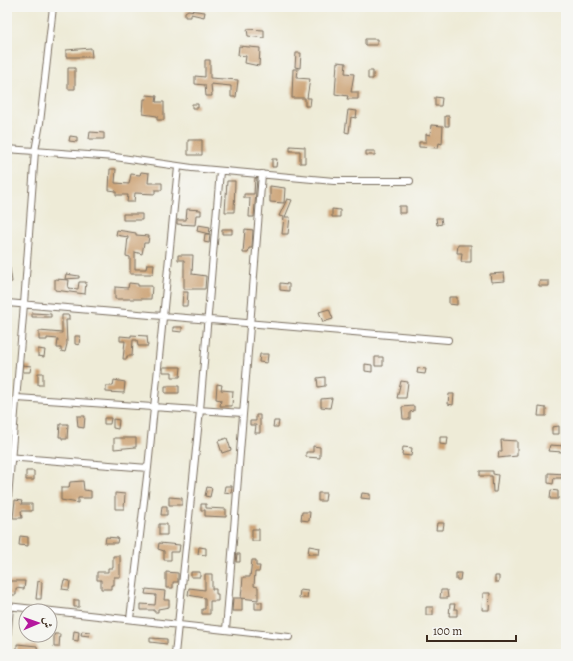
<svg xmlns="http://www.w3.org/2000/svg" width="573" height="661" font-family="Alegreya,Amiri,serif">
<rect width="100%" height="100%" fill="#f6f6f2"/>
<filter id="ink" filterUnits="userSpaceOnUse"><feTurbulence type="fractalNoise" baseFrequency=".025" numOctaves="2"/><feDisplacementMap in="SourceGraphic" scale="8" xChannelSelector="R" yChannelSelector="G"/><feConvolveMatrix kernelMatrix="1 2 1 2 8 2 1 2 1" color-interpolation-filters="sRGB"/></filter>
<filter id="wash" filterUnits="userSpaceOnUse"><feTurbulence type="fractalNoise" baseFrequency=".012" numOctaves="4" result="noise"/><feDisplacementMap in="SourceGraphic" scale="16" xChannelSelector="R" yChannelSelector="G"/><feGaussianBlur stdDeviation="0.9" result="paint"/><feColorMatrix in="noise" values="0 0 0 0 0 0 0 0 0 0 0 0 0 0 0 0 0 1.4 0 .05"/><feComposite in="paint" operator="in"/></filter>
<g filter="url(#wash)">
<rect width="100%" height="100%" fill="#eeebd7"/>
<g id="blocks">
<path fill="#cca376" d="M188 10 205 12 204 17 191 14V17H185V12Z
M247 29 264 30V38L248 36Z
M365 39H377V45H365Z
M239 46 260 48 259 66 245 63 246 56 238 55Z
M91 48 92 57H66V50Z
M296 53H301L300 68 295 67Z
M205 60H210V78L238 80 236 97H231V86L211 84 212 96H206L205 85 195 84V76L205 77Z
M337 62 346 63 345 73 354 74 351 92H358V99H347L348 96 335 94Z
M68 68H75V89H68Z
M293 69H298L297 78 310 79 307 98H311L310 106H305V98H292Z
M368 71H373V79H368Z
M146 95 157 96 156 102H164V120H157V116L143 114 144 99H147Z
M435 97 442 98 441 106H435Z
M192 104H198V108H192Z
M348 110 357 111 356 118 351 117 349 133 345 132Z
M445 116H449V126H445Z
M431 125 443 126 442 144 439 143 438 148 419 147V142H426V134L430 135Z
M90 132 104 133V139H89Z
M70 136 77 137V142L69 141Z
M188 140H202V155H188Z
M290 146 305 147V163H300V151H290Z
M366 151H375V155H366Z
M272 159H277L276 167H272Z
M110 169H116L115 183 129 184 131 174 140 175 141 172 149 173 148 183H162V190H155V194L135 193 134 202H127L128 195H116V191L109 190Z
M255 178H257L254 217H249L250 198H244V194H254Z
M227 181H235L234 212H225Z
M270 186 285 188 284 203 270 202Z
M287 199 292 200 285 217H290L288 234H282L284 217 279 216Z
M399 206H406V213H399Z
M187 209 201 210V215H196L195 225 177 224V220H186Z
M332 209 340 210V217H332Z
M123 214H142V220H123Z
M436 218H441L442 224 437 225Z
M198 225 210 227 209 234 197 231Z
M222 229H232V234H222Z
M245 229 253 230 252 248H249L248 253H243Z
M117 230 136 233V235L149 236 148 243H144L142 254 135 252V269H146L147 264H154L153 274H130V257L126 256 128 237 116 235Z
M205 234H210L209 243 204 242Z
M458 245H471V262H461L462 253H457Z
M178 255H193L192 274 206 276 205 289H184V260H178Z
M7 268H10L12 282 7 283Z
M504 273 505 281 491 282 490 274Z
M66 274 79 276V278L65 279Z
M55 279 69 280 68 288 78 289 79 282H86L85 294 55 290Z
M539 281H549V286H539Z
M129 283 138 284V286H152L151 299H115V287L128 288Z
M280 283 289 284V291L280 290Z
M183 292H188L187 306H182Z
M449 297H457V305L449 304Z
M329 309 333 319 323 322 319 312Z
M32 313 51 314V317H32Z
M62 315H69V320H66L67 344 65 352 61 351V348H57L58 339 47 338V340H39V331L62 333Z
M173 327H182V332L173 331Z
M131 335 147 336 148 346H138L137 340H133L132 356H127V359H123L125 341H120V336L131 337Z
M75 336H80L79 345 75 344Z
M38 349 45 350 44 357 38 356Z
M260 354H268L267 363 259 362Z
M375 357H383V366H375Z
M365 364 372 365V372L365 371Z
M23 365 31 366 30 372H23Z
M163 367H181L180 377H172V372H163Z
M418 368 426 369 425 374 417 373Z
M38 373H43V385H38Z
M325 377V386L318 387 317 378Z
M114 380 125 382 124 393 106 392V386H113Z
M401 381 408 382 406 398H397Z
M217 384 222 385 221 390 233 391 232 406H220L221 400 216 399Z
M165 386H179V393H165Z
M449 394H454L453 405 448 404Z
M332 398 330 408 321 407V399Z
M414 406V411L410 412V419H403L402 407Z
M539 407 546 408V416H538Z
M256 415H260V433H255L256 425H250V421H256Z
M77 416H85L84 428 78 427Z
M104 418H111L110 424H104Z
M113 419 119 420 118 429 113 428Z
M274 421H279L278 427H273Z
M60 424H68L67 439H62V437H59Z
M559 426V434H552V427Z
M440 437H448L447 445 440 444Z
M114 438H136V447L114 449Z
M227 438 231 450 222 453 218 441Z
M501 440 517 441V456L498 458 499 451H502Z
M550 445 564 446 563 452 548 451Z
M313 446 320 447V458L306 457V452H313Z
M403 447 412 448 411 456 402 455Z
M26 471H34V480H26Z
M480 471H493V474L498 475 496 492H493L492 476H480Z
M548 473 566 474V478H554L553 484 548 483Z
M83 481 84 490 91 491V498H78V503L61 500V488H69L70 482Z
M225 486H232L231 493 224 492Z
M207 487 212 488 210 497 205 496Z
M551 490 558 491V499H550Z
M115 493 125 494 124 509H115Z
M318 493H326L325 501H318Z
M362 493 370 494V499L361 498Z
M169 497 182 498V505H169Z
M15 500 22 501 21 504H32V511H21L22 518H13Z
M201 504H206V508L226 509V517L205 516V510H201Z
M162 506H167V515H161Z
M302 512H310L309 521 301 520Z
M437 523H444L443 530H436Z
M159 524H167V535H159Z
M252 529H259V541H252Z
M20 536 28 537V546L19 545Z
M106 537 118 538 117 543H105Z
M159 543 180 545 179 552H171V560H164V551L158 549Z
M309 546 320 548 319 554H308Z
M199 547 206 548V555L198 554Z
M237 554H240V562H236Z
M113 556H120V577H114V585H111V589H101V580H97V572H108V568H113Z
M252 560H256V566H260L259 572H255L254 586 258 587V600L241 598 243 577H250Z
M166 572 178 573V582H173V588H166Z
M191 572H200V577H191Z
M456 573H461L460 580H456Z
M205 574H212V589H216V594H218V601H210V614H202V609H205V598L188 595 189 588 205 590Z
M495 576H499V582H495Z
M64 580 70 581 69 590 62 589Z
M9 581H25L24 589 16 588V595H9Z
M38 581 42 582 41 599H36Z
M146 589 165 591 164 600H169V607L158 609V612H154V610H141V604L155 605 156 595 145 594Z
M300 590 308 591 307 598H299Z
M441 590H447L448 598H440Z
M483 593H490L489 610H482Z
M233 598H242V611H232Z
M74 600H79V607H74Z
M255 602H262V609H255Z
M450 604H455L454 609H457V616H449Z
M426 607H433V615H426Z
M74 631 79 632 78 641 73 640Z
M82 631 90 632 89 636 81 635Z
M54 634H60L59 647H54Z
M150 638 167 639V644L150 642Z
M17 644 37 646 38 653 17 652Z"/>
</g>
</g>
<g filter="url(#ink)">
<use href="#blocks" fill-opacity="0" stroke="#7a6e5f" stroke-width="1"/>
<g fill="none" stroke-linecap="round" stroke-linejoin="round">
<defs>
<path id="minor" d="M7 149 115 157 192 168 334 181H410
M7 303 448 340
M17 398 243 413
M7 457 148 468
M7 510 24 304 35 151 40 123 53 7
M7 606 289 637
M130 619 148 468 178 167
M226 630 262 174
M7 640 10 607
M175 654 200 410 220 171"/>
</defs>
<use href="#minor" stroke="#7a6e5f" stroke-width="8"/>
<use href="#minor" stroke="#fff" stroke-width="6"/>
</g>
</g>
<rect width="573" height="661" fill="none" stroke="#f6f6f2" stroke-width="24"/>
<g transform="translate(38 623) rotate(88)"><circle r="19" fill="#f6f6f2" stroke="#aba49d"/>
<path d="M0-3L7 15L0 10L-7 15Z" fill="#b5179e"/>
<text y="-6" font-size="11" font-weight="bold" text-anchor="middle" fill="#3b2a1e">ش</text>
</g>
<path d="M427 635v6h89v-6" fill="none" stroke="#3b2a1e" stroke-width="2"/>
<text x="433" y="635" font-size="12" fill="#3b2a1e" stroke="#f6f6f2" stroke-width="3" paint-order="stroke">100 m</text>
</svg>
